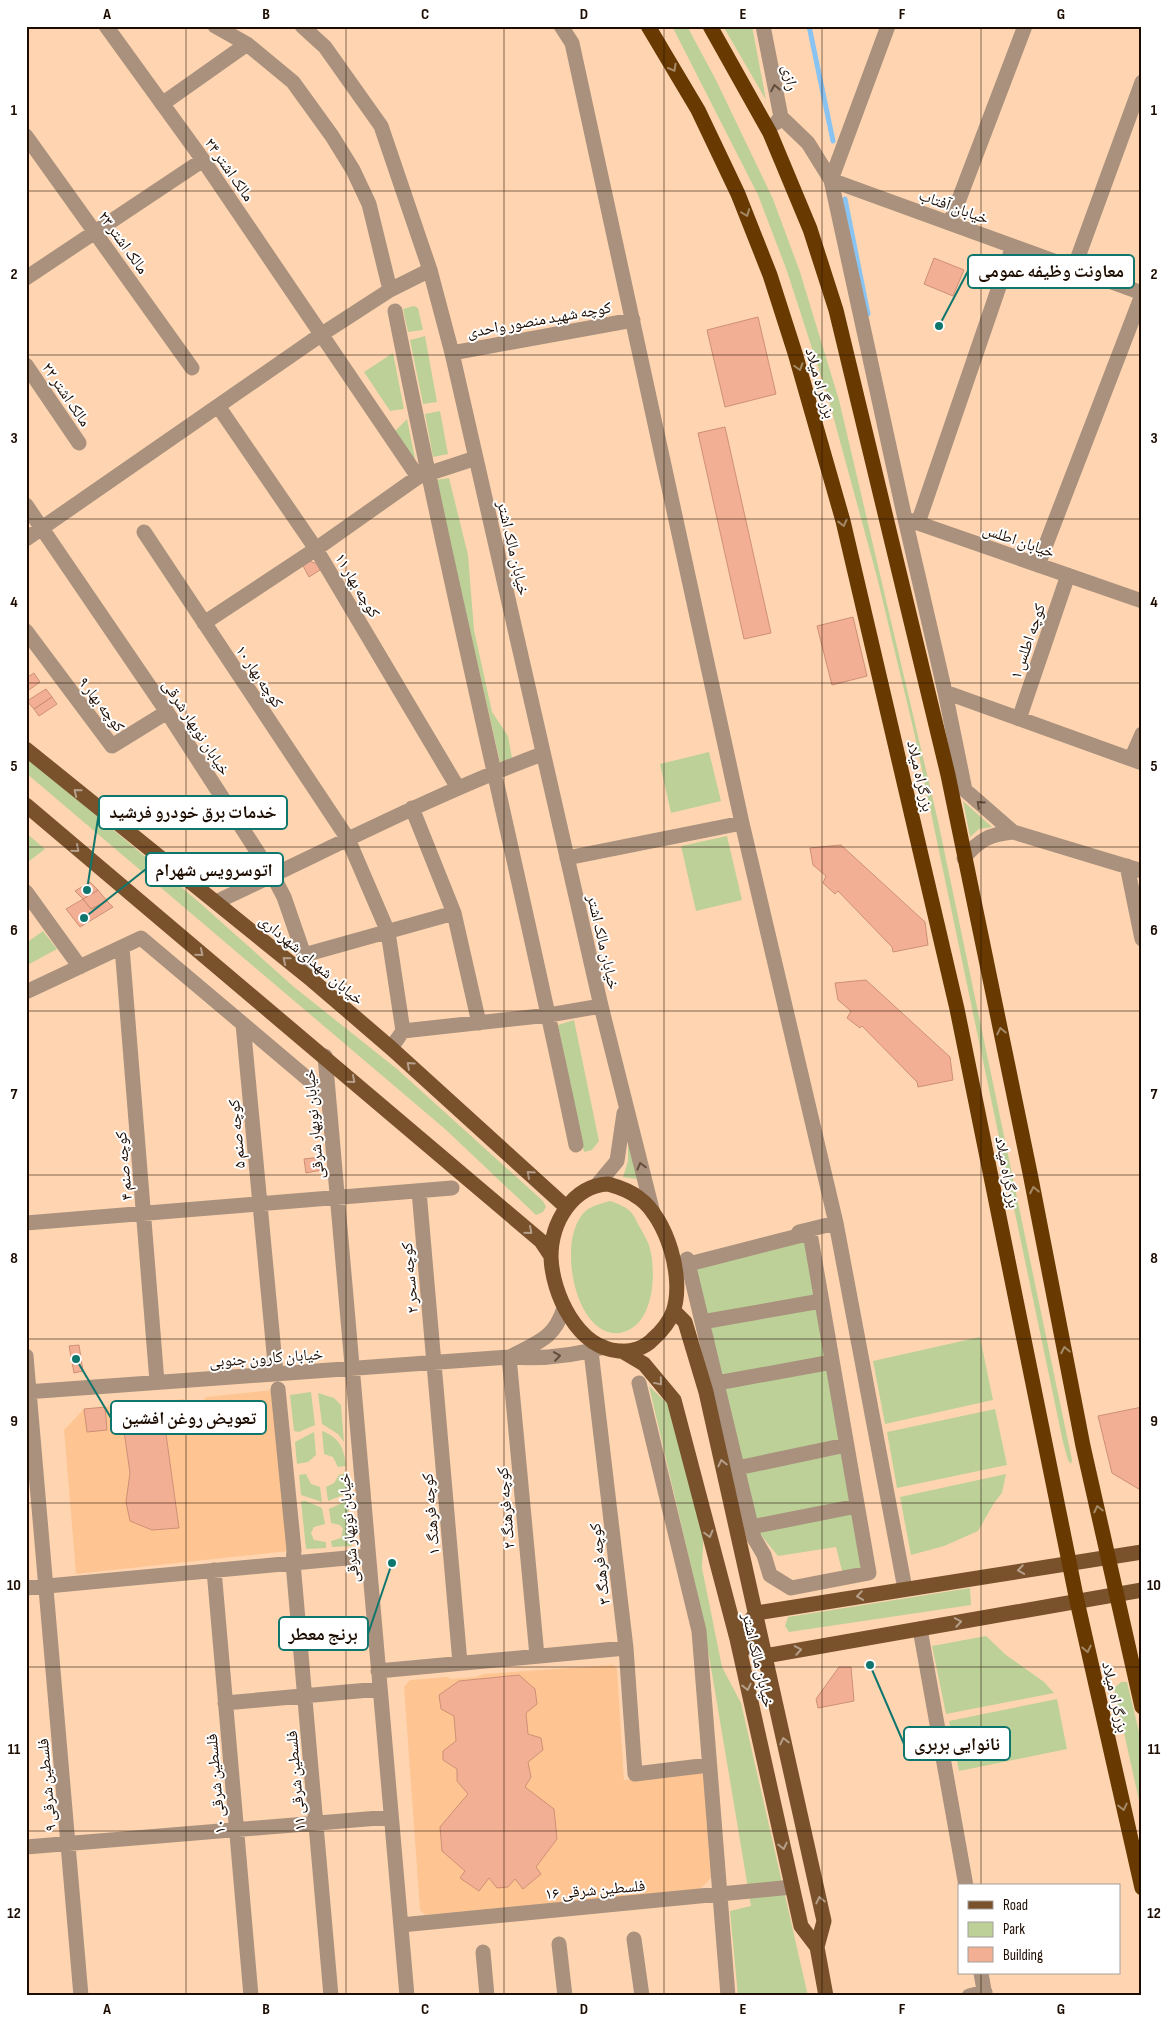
<svg xmlns="http://www.w3.org/2000/svg" width="1168" height="2022" font-family="'Sofia Sans Condensed','Noto Naskh Arabic',sans-serif">
<rect width="100%" height="100%" fill="#ffd5b1"/>
<path fill="#fec592" d="M274 1390 289 1551 76 1574 64 1430 84 1409 184 1399 190 1407 200 1405 206 1397Z
M613 1665 617 1669 624 1780 704 1771 712 1877 699 1890 425 1915 420 1910 404 1687 410 1680 447 1677 452 1679 476 1677 484 1674Z"/>
<path fill="#bdd098" d="M672 26H687L716 80 773 199 800 272 839 400 938 821 1072 1460 1071 1464 1068 1460 1063 1442 914 732 877 577 829 401 787 271 758 195Z
M723 26H752L766 100Z
M414 306 418 308 423 330 408 332 403 309Z
M425 336 437 402 423 404 410 340Z
M393 353 404 409 390 411 364 372Z
M440 411 448 454 433 457 425 414Z
M407 419 415 458 411 459 394 432Z
M449 478 468 555 474 630 492 712 508 736 512 758 500 762 435 480Z
M709 752 721 801 671 813 660 764Z
M26 756 200 903 294 987 397 1069 543 1201 546 1207 543 1212 536 1215 445 1129 26 773Z
M963 801 992 827 979 829 970 837Z
M26 833 45 849 28 862 26 859Z
M727 836 742 900 696 911 681 846Z
M43 931 57 949 26 966V943Z
M574 1020 599 1141 592 1150 584 1152 558 1025Z
M628 1136 637 1179 623 1177 628 1161Z
M610 1201C617 1203 624 1206 630 1211 634 1215 636 1220 638 1224 642 1231 646 1238 649 1245 657 1271 655 1327 620 1333 574 1339 554 1234 588 1209 595 1205 603 1203 610 1201Z
M807 1236 818 1299 706 1318 692 1266Z
M819 1303 829 1360 720 1379 706 1324Z
M980 1337 993 1400 885 1424 873 1361Z
M830 1365 844 1443 740 1466 720 1384Z
M649 1386 671 1407 704 1524 702 1568 722 1667 741 1703 808 1996H738L730 1911 751 1906 702 1614Z
M311 1392 315 1425 299 1432 294 1431 290 1395Z
M318 1393 334 1398 341 1405 344 1442 338 1434 322 1424Z
M995 1409 1007 1465 897 1488 887 1432Z
M322 1431C340 1438 344 1448 346 1466L338 1467 333 1457 324 1454Z
M314 1432 316 1455 308 1462 297 1464 295 1442Z
M844 1448 854 1504 754 1524 741 1471Z
M346 1473 348 1493 328 1501 326 1487 334 1483 339 1475Z
M306 1474 311 1484 320 1487 322 1502 301 1495 299 1475Z
M1006 1474 1002 1493 994 1503 978 1531 944 1546 911 1555 900 1497Z
M348 1500 352 1546 332 1547 331 1541 341 1538 343 1529 340 1525 331 1523 329 1509Z
M301 1501H306L322 1508 325 1524 314 1527 311 1533 314 1540 326 1542V1548L306 1549Z
M855 1509 865 1570 843 1575 836 1547 778 1556 755 1528Z
M970 1588 971 1605 789 1632 785 1626 788 1617Z
M986 1636 1006 1655 1044 1682 1054 1693 946 1714 932 1646Z
M1121 1682H1127L1142 1744V1814L1114 1688Z
M1057 1699 1067 1749 959 1771 949 1721Z"/>
<g fill="none" stroke-linecap="round" stroke-linejoin="round">
<path stroke="#88c3f1" stroke-width="5" d="M809 26 833 141
M845 199 868 314"/>
</g>
<path fill="#f3af93" stroke="#cd9077" d="M934 258 964 270 953 296 924 284Z
M758 317 776 394 725 407 707 330Z
M725 427 771 633 744 639 698 433Z
M310 561 317 564 320 570 309 577 301 562Z
M853 617 867 676 832 685 817 626Z
M34 673 40 682 26 692V678Z
M46 689 52 697 34 709 27 701Z
M52 697 57 704 39 716 34 709Z
M841 845 925 922 928 945 893 952 892 947 838 891 835 894 823 883 826 876 813 865 810 848Z
M90 882 98 890 83 899 75 891Z
M98 890 107 901 91 909 83 899Z
M83 899 91 909 107 901 113 907 80 927 66 909Z
M866 980 950 1057 953 1080 918 1087 917 1082 862 1026 860 1028 847 1018 851 1011 838 1000 835 983Z
M321 1157 322 1170 306 1173 304 1159Z
M79 1345 83 1371 74 1373 69 1346Z
M105 1407 107 1430 87 1432 84 1409Z
M1142 1407V1491L1112 1473 1098 1416Z
M165 1427 179 1528 152 1530 130 1521 126 1502 130 1473 124 1431Z
M839 1667H851L854 1701 818 1708 816 1699Z
M519 1675 535 1689 537 1704 526 1713 528 1734 541 1738 543 1750 528 1762 531 1777 525 1787 554 1809 557 1839 536 1867 541 1874 523 1889 515 1879 508 1887 497 1888 489 1878 479 1891 460 1878 465 1871 442 1851 440 1827 468 1794 457 1781V1769L443 1760V1751L456 1741 454 1716 441 1709 439 1695 459 1681Z"/>
<g fill="none" stroke-linecap="round" stroke-linejoin="round">
<path stroke="#a9917d" stroke-width="15" d="M106 26 203 160 418 477
M215 26 247 44 293 82 332 136 353 170 369 204 390 290
M302 26 325 47 381 126 430 270 452 353 601 1006 653 1213
M561 26 572 43 742 823 836 1223 905 1589
M763 26 781 117 776 123
M888 26 831 180 905 519 945 692 965 790
M162 104 247 44
M781 117 808 143 831 180 1142 293
M26 136 192 368
M950 223 1025 26
M1074 268 1142 82
M26 278 203 160
M395 311C450 590 518 867 576 1145
M452 353 633 320
M26 365 79 443
M218 406 316 549 458 788
M26 505 167 712 273 876 284 897 313 981
M909 520 1142 601
M918 523 1013 246
M144 532 348 839 388 932 403 1031
M26 539 322 334 390 290 430 270
M1038 565 1142 295
M204 623 316 549 418 477 476 458
M26 631 112 746 167 712
M945 692 1142 763
M1019 719 1068 575
M1131 759 1142 734
M958 784 1013 832
M412 808 454 913 479 1023
M567 858 742 823
M964 858C979 840 990 834 1013 832L1142 871
M1127 866 1142 939
M26 892 80 967
M216 902C324 852 430 796 542 754
M122 947 157 1382
M304 955 454 913
M26 992 141 938 243 1024 276 1374
M243 1024 328 1096
M391 1048 403 1031 549 1015 601 1006
M325 1056 407 1996
M597 1185 617 1161 624 1113
M419 1191 460 1663
M26 1223 452 1188
M799 1232 836 1223
M687 1259 754 1538 764 1555 770 1575 791 1588 869 1573 810 1233 689 1264
M702 1322 821 1301
M591 1351 626 1648 635 1774 709 1765
M26 1356 81 1996
M509 1357 537 1656
M510 1357C538 1342 554 1339 564 1308
M639 1383 699 1631 728 1996
M717 1383 832 1362
M278 1389 294 1550 293 1563 331 1996
M26 1392 509 1357C540 1359 574 1356 604 1347
M737 1468 846 1445
M751 1527 857 1506
M214 1570 251 1996
M26 1588 368 1556
M920 1629 966 1886
M378 1671 626 1648
M225 1703 380 1689
M26 1847 391 1817
M401 1925 792 1887
M634 1939 642 1996
M559 1944 565 1996
M483 1952 487 1996
M981 1973 985 1996
M969 1996 985 1992"/>
<path stroke="#79512b" stroke-width="15" d="M26 749 313 981 391 1048 566 1207
M26 805 541 1241 551 1256
M608 1184C619 1187 630 1191 639 1198 667 1218 685 1279 673 1312 669 1322 661 1332 653 1339 645 1348 631 1352 619 1351 577 1348 552 1293 551 1257 551 1223 572 1186 608 1184Z
M674 1311 685 1322 706 1392 824 1921 817 1947
M622 1351 644 1364 674 1400 737 1639 801 1926 817 1947 826 1996
M737 1639 756 1613 1142 1552
M737 1639 765 1656 1142 1590"/>
<path stroke="#683a02" stroke-width="15" d="M648 26 698 110 738 194 770 275 795 353 843 521 957 1009 1077 1601 1142 1888
M710 26 770 133 810 229 836 310 948 775 1030 1173 1083 1446 1142 1707"/>
</g>
<defs><path id="oneway-chevron" d="M-2-3.5L2.5 0L-2 3.5" fill="none" stroke-width="1.6" stroke-linecap="round" stroke-linejoin="round" transform="scale(1.25)"/></defs>
<g stroke="#a48967">
<use href="#oneway-chevron" transform="translate(673 68) rotate(60)"/>
<use href="#oneway-chevron" transform="translate(746 213) rotate(69)"/>
<use href="#oneway-chevron" transform="translate(799 367) rotate(74)"/>
<use href="#oneway-chevron" transform="translate(843 523) rotate(76)"/>
<use href="#oneway-chevron" transform="translate(1001 1031) rotate(-102)"/>
<use href="#oneway-chevron" transform="translate(1034 1190) rotate(-101)"/>
<use href="#oneway-chevron" transform="translate(1065 1350) rotate(-101)"/>
<use href="#oneway-chevron" transform="translate(1098 1509) rotate(-103)"/>
<use href="#oneway-chevron" transform="translate(1087 1649) rotate(78)"/>
<use href="#oneway-chevron" transform="translate(1123 1807) rotate(77)"/>
</g>
<g stroke="#634e3e">
<use href="#oneway-chevron" transform="translate(775 88) rotate(-101)"/>
<use href="#oneway-chevron" transform="translate(980 804) rotate(-138)"/>
<use href="#oneway-chevron" transform="translate(641 1166) rotate(-105)"/>
<use href="#oneway-chevron" transform="translate(557 1356) rotate(-8)"/>
</g>
<g stroke="#b59f8a">
<use href="#oneway-chevron" transform="translate(77 792) rotate(-141)"/>
<use href="#oneway-chevron" transform="translate(76 849) rotate(41)"/>
<use href="#oneway-chevron" transform="translate(200 953) rotate(40)"/>
<use href="#oneway-chevron" transform="translate(286 960) rotate(-141)"/>
<use href="#oneway-chevron" transform="translate(410 1065) rotate(-138)"/>
<use href="#oneway-chevron" transform="translate(352 1080) rotate(41)"/>
<use href="#oneway-chevron" transform="translate(530 1174) rotate(-138)"/>
<use href="#oneway-chevron" transform="translate(529 1231) rotate(41)"/>
<use href="#oneway-chevron" transform="translate(659 1382) rotate(50)"/>
<use href="#oneway-chevron" transform="translate(722 1463) rotate(-103)"/>
<use href="#oneway-chevron" transform="translate(709 1534) rotate(75)"/>
<use href="#oneway-chevron" transform="translate(1021 1570) rotate(171)"/>
<use href="#oneway-chevron" transform="translate(860 1596) rotate(171)"/>
<use href="#oneway-chevron" transform="translate(958 1622) rotate(-10)"/>
<use href="#oneway-chevron" transform="translate(798 1650) rotate(-10)"/>
<use href="#oneway-chevron" transform="translate(747 1687) rotate(77)"/>
<use href="#oneway-chevron" transform="translate(784 1741) rotate(-103)"/>
<use href="#oneway-chevron" transform="translate(783 1846) rotate(77)"/>
<use href="#oneway-chevron" transform="translate(820 1900) rotate(-103)"/>
</g>
<path fill="none" stroke="#1d0c00" stroke-width="1" stroke-opacity="0.55" d="M186 26V1996M346 26V1996M504 26V1996M664 26V1996M822 26V1996M981 26V1886M26 191H1142M26 355H1142M26 519H1142M26 683H1142M26 847H1142M26 1011H1142M26 1175H1142M26 1339H1142M26 1503H1142M26 1667H1142M26 1831H1142M981 1973V1996"/>
<g text-anchor="middle" stroke-width="4" stroke-linejoin="round" paint-order="stroke">
<g font-size="16" fill="#1d0c00" stroke="#fff">
<text transform="translate(791 78) rotate(79)" y="6">رازی</text>
<text transform="translate(230 169) rotate(55)" y="6">مالک اشتر ۲۴</text>
<text transform="translate(954 206) rotate(20)" y="6">خیابان آفتاب</text>
<text transform="translate(124 242) rotate(54)" y="6">مالک اشتر ۲۳</text>
<text transform="translate(539 319) rotate(-10)" y="6">کوچه شهید منصور واحدی</text>
<text transform="translate(821 383) rotate(74)" y="6">بزرگراه میلاد</text>
<text transform="translate(67 394) rotate(56)" y="6">مالک اشتر ۲۲</text>
<text transform="translate(1019 540) rotate(19)" y="6">خیابان اطلس</text>
<text transform="translate(514 548) rotate(77)" y="6">خیابان مالک اشتر</text>
<text transform="translate(358 585) rotate(59)" y="6">کوچه بهار ۱۱</text>
<text transform="translate(1027 641) rotate(-71)" y="6">کوچه اطلس ۱</text>
<text transform="translate(260 676) rotate(56)" y="6">کوچه بهار ۱۰</text>
<text transform="translate(102 704) rotate(52)" y="6">کوچه بهار ۹</text>
<text transform="translate(197 727) rotate(57)" y="6">خیابان نوبهار شرقی</text>
<text transform="translate(921 776) rotate(77)" y="6">بزرگراه میلاد</text>
<text transform="translate(604 942) rotate(77)" y="6">خیابان مالک اشتر</text>
<text transform="translate(312 959) rotate(40)" y="6">خیابان شهدای شهرداری</text>
<text transform="translate(313 1124) rotate(-95)" y="6">خیابان نوبهار شرقی</text>
<text transform="translate(236 1134) rotate(-95)" y="6">کوچه صنم ۵</text>
<text transform="translate(123 1166) rotate(-95)" y="6">کوچه صنم ۴</text>
<text transform="translate(1008 1172) rotate(79)" y="6">بزرگراه میلاد</text>
<text transform="translate(409 1278) rotate(-95)" y="6">کوچه سحر ۲</text>
<text transform="translate(266 1357) rotate(-4)" y="6">خیابان کارون جنوبی</text>
<text transform="translate(505 1508) rotate(-95)" y="6">کوچه فرهنگ ۲</text>
<text transform="translate(430 1514) rotate(-95)" y="6">کوچه فرهنگ ۱</text>
<text transform="translate(348 1528) rotate(-95)" y="6">خیابان نوبهار شرقی</text>
<text transform="translate(599 1564) rotate(-97)" y="6">کوچه فرهنگ ۳</text>
<text transform="translate(759 1660) rotate(77)" y="6">خیابان مالک اشتر</text>
<text transform="translate(1116 1697) rotate(77)" y="6">بزرگراه میلاد</text>
<text transform="translate(295 1781) rotate(-95)" y="6">فلسطین شرقی ۱۱</text>
<text transform="translate(215 1784) rotate(-95)" y="6">فلسطین شرقی ۱۰</text>
<text transform="translate(46 1785) rotate(-95)" y="6">فلسطین شرقی ۹</text>
<text transform="translate(595 1889) rotate(-5)" y="6">فلسطین شرقی ۱۶</text>
</g>
</g>
<path fill="none" stroke="#0f766e" stroke-width="2" d="M939 326L968 271M87 890L99 812M84 918L146 869M76 1359L111 1418M392 1563L368 1634M870 1665L904 1744"/>
<g fill="#0f766e" stroke="#fff" stroke-width="2">
<circle cx="939" cy="326" r="5"/>
<circle cx="87" cy="890" r="5"/>
<circle cx="84" cy="918" r="5"/>
<circle cx="76" cy="1359" r="5"/>
<circle cx="392" cy="1563" r="5"/>
<circle cx="870" cy="1665" r="5"/>
</g>
<g fill="#fff" stroke="#0f766e" stroke-width="2">
<rect x="968" y="255" width="166" height="33" rx="5"/>
<rect x="99" y="796" width="188" height="33" rx="5"/>
<rect x="146" y="853" width="137" height="33" rx="5"/>
<rect x="111" y="1401" width="155" height="33" rx="5"/>
<rect x="279" y="1617" width="89" height="33" rx="5"/>
<rect x="904" y="1727" width="106" height="33" rx="5"/>
</g>
<g font-size="18" text-anchor="middle" font-weight="bold" fill="#1d0c00">
<text x="1051" y="277">معاونت وظیفه عمومی</text>
<text x="193" y="818">خدمات برق خودرو فرشید</text>
<text x="214" y="876">اتوسرویس شهرام</text>
<text x="189" y="1424">تعویض روغن افشین</text>
<text x="323" y="1640">برنج معطر</text>
<text x="957" y="1750">نانوایی بربری</text>
</g>
<rect width="1168" height="2022" fill="none" stroke="#ffffff" stroke-width="55"/>
<rect x="958" y="1884" width="162" height="90" fill="#ffffff" stroke="#a59e99"/>
<rect x="968" y="1901" width="25" height="8" fill="#79512b" stroke="#a59e99"/>
<text x="1003" y="1910" font-size="15" fill="#1d0c00">Road</text>
<rect x="968" y="1922" width="25" height="15" fill="#bdd098" stroke="#a59e99"/>
<text x="1003" y="1934" font-size="15" fill="#1d0c00">Park</text>
<rect x="968" y="1947" width="25" height="15" fill="#f3af93" stroke="#a59e99"/>
<text x="1003" y="1960" font-size="15" fill="#1d0c00">Building</text>
<rect x="28" y="28" width="1112" height="1966" fill="none" stroke="#1d0c00" stroke-width="2"/>
<g font-size="16" text-anchor="middle" font-weight="bold" fill="#1d0c00">
<text x="107" y="19">A</text>
<text x="266" y="19">B</text>
<text x="425" y="19">C</text>
<text x="584" y="19">D</text>
<text x="743" y="19">E</text>
<text x="902" y="19">F</text>
<text x="1061" y="19">G</text>
<text x="14" y="115">1</text>
<text x="1154" y="115">1</text>
<text x="14" y="279">2</text>
<text x="1154" y="279">2</text>
<text x="14" y="443">3</text>
<text x="1154" y="443">3</text>
<text x="14" y="607">4</text>
<text x="1154" y="607">4</text>
<text x="14" y="771">5</text>
<text x="1154" y="771">5</text>
<text x="14" y="935">6</text>
<text x="1154" y="935">6</text>
<text x="14" y="1099">7</text>
<text x="1154" y="1099">7</text>
<text x="14" y="1263">8</text>
<text x="1154" y="1263">8</text>
<text x="14" y="1426">9</text>
<text x="1154" y="1426">9</text>
<text x="14" y="1590">10</text>
<text x="1154" y="1590">10</text>
<text x="14" y="1754">11</text>
<text x="1154" y="1754">11</text>
<text x="14" y="1918">12</text>
<text x="1154" y="1918">12</text>
<text x="107" y="2014">A</text>
<text x="266" y="2014">B</text>
<text x="425" y="2014">C</text>
<text x="584" y="2014">D</text>
<text x="743" y="2014">E</text>
<text x="902" y="2014">F</text>
<text x="1061" y="2014">G</text>
</g>
</svg>
